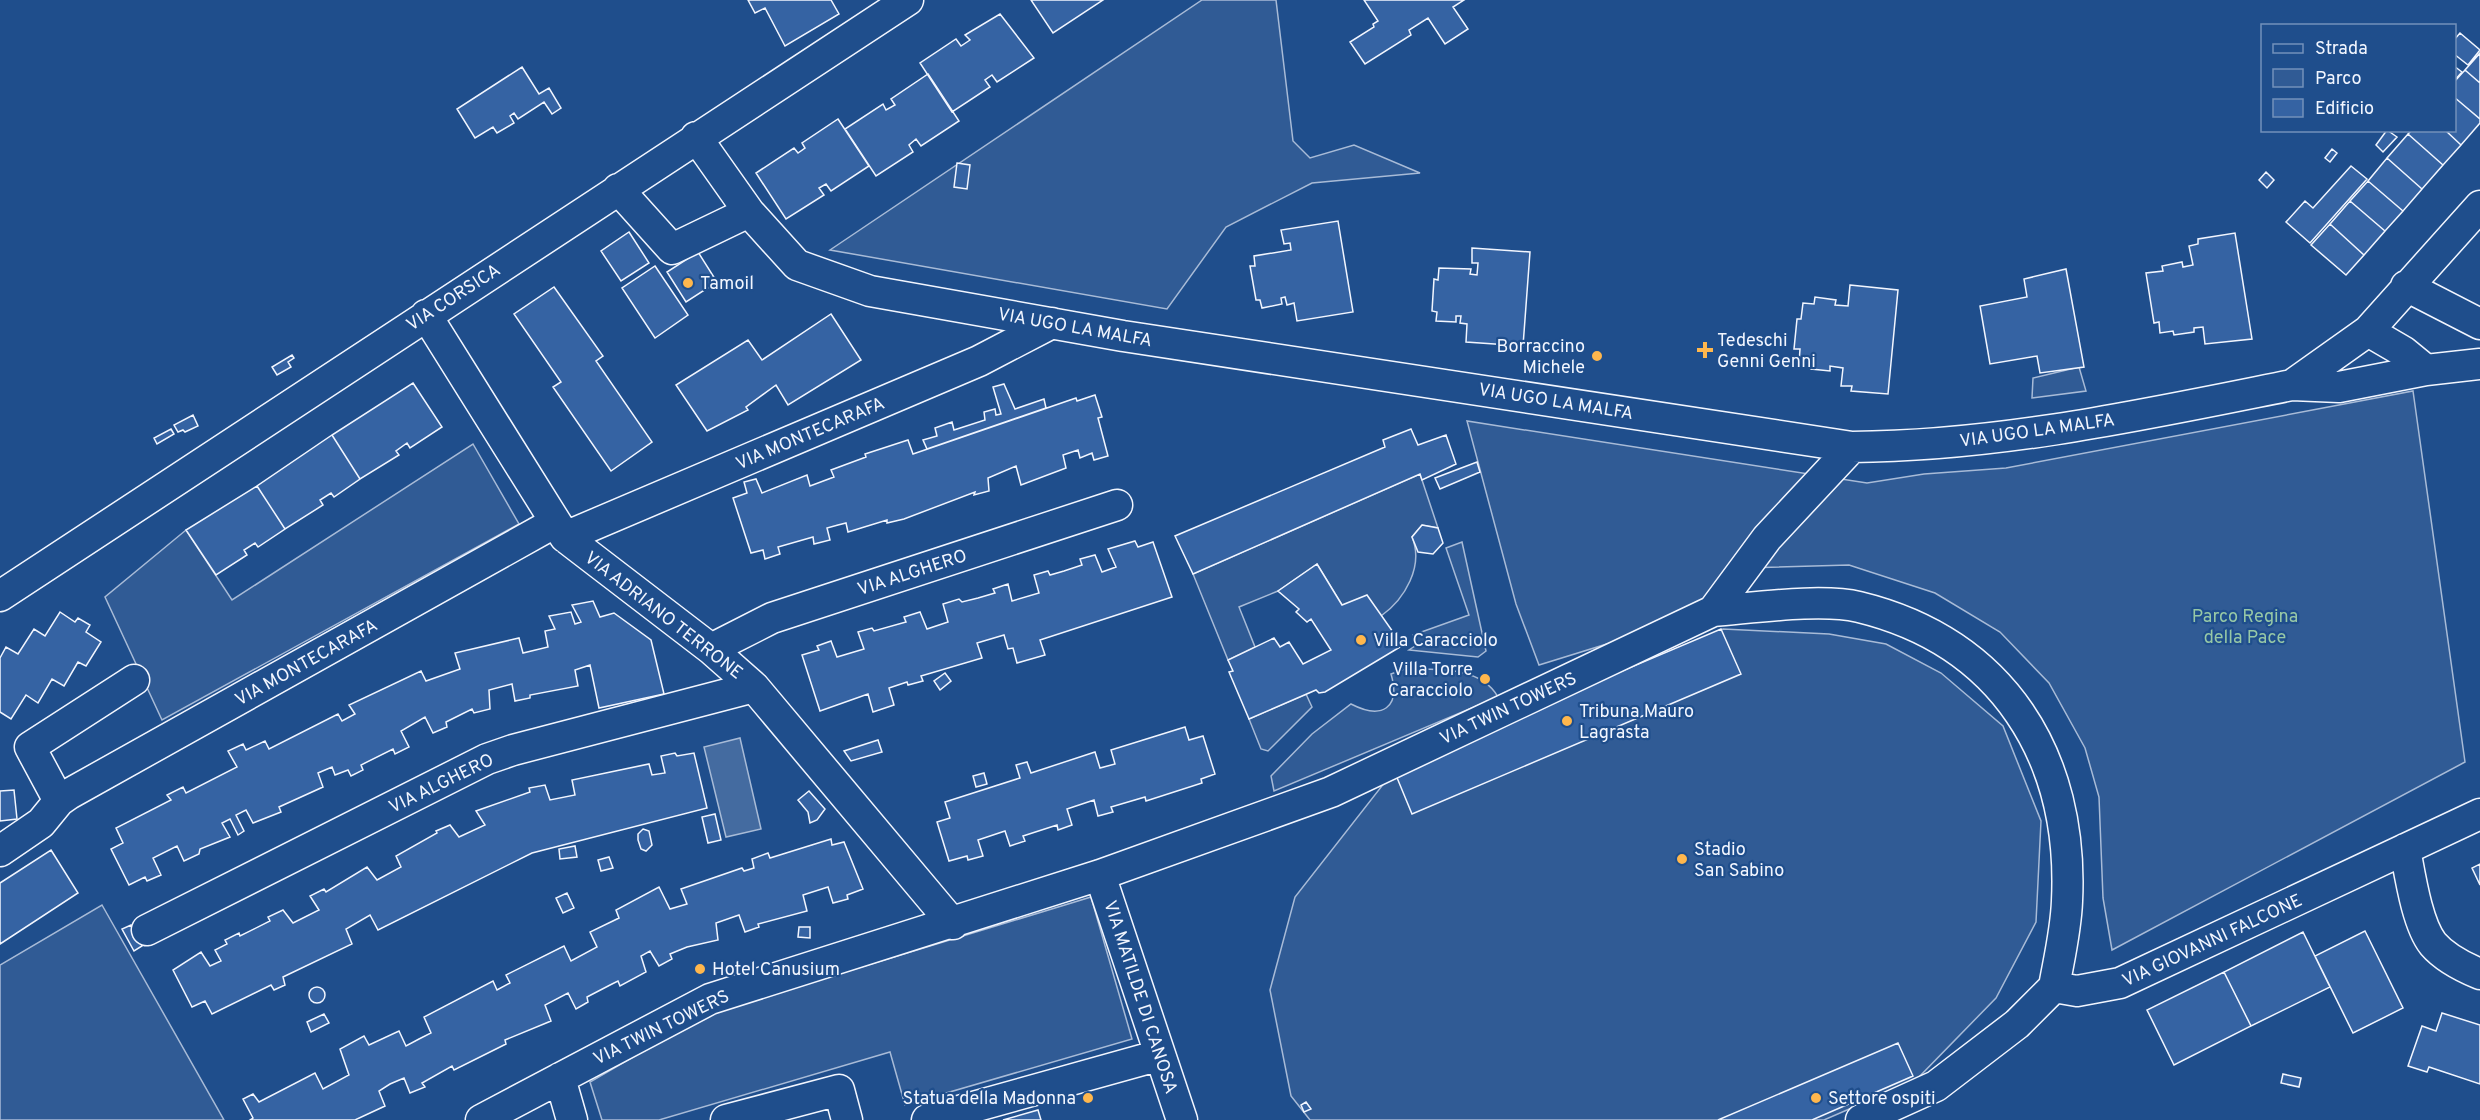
<svg xmlns="http://www.w3.org/2000/svg" width="2480" height="1120" font-family="Overpass,sans-serif">
<rect width="100%" height="100%" fill="#1f4e8c"/>
<path fill="#305b95" stroke="#a8bbd7" stroke-width="1.5" d="M1202 0H1276L1293 141 1310 158 1354 145 1420 173 1312 183 1226 227 1167 309 830 250Z
M2079 367 2086 391 2032 398 2033 378Z
M2413 391 2465 762 2112 950 2103 898 2099 797 2085 748 2049 683 2000 632 1935 593 1849 565 1745 568 1713 611 1539 665 1516 604 1467 421 1867 483 1924 474 2006 468Z
M473 444 519 524 162 720 105 597 186 530 232 600Z
M1420 474 1438 528 1422 525 1412 537C1424 566 1405 599 1381 616L1342 605 1317 564 1278 591 1239 607 1255 647 1228 660 1193 574Z
M1462 542 1486 651 1478 657 1409 650 1415 646 1413 635 1469 615 1446 548Z
M1723 629 1829 634 1886 644 1941 673 2003 726 2041 821 2036 922 1996 998 1916 1080 1824 1120H1310L1291 1096 1270 990 1295 897 1392 773Z
M1405 669C1436 669 1481 666 1498 697L1274 791 1271 776 1312 734 1351 704C1382 720 1401 708 1391 674Z
M1306 694 1312 707 1268 751 1261 749 1249 719Z
M1091 897 1132 1039 905 1105 890 1052 659 1120H602L590 1082 707 1014Z
M102 905 224 1120H0V965Z"/>
<path fill="#446ba0" stroke="#a8bbd7" stroke-width="1.5" d="M740 738 761 829 726 837 704 747Z"/>
<path fill="#3563a3" stroke="#f2f6ff" stroke-width="1.5" d="M748 0H831L839 14 785 46 765 8 755 13Z
M1031 0H1103L1053 33Z
M1364 0H1464L1453 7 1468 29 1445 44 1428 18 1409 30 1411 35 1365 64 1350 42 1374 27 1373 24 1378 21Z
M1000 14 1034 58 997 82 992 75 985 80 990 87 952 112 920 63 956 39 961 46 970 40 965 35Z
M2460 33 2480 50 2468 65 2454 54V40Z
M2480 53V83L2465 70Z
M2454 66 2462 72 2454 81Z
M522 67 539 94 549 88 561 108 552 114 544 102 518 119 514 113 510 116 514 123 497 133 493 127 475 138 457 109Z
M2465 70 2480 83V119L2454 97V82Z
M928 74 959 121 921 146 916 139 909 145 913 152 876 176 845 129 883 104 886 110 895 105 891 99Z
M2454 97 2480 119V123L2461 145 2445 130H2454Z
M838 119 869 166 831 191 826 184 819 188 824 195 786 219 756 173 794 148 798 153 805 148 802 143Z
M2387 130 2397 137 2383 152 2376 145Z
M2412 130H2445L2461 145 2443 165 2408 134Z
M2408 134 2443 165 2422 189 2387 158Z
M2332 149 2337 153 2330 162 2325 158Z
M2387 158 2422 189 2403 211 2368 181Z
M957 163 970 165 967 189 954 187Z
M2351 166 2367 179 2310 243 2286 222 2305 201 2313 208Z
M2266 172 2274 180 2267 188 2259 180Z
M2368 181 2403 211 2385 231 2350 201Z
M2350 201 2385 231 2364 255 2330 224Z
M1338 221 1353 312 1297 321 1294 303 1287 305 1285 297 1281 298 1282 304 1262 308 1260 300H1256L1250 266H1255L1254 256 1291 250 1290 243 1284 244 1281 230Z
M2330 224 2364 255 2346 275 2311 245Z
M629 232 649 263 621 281 601 251Z
M2235 233 2252 339 2205 344 2203 327 2194 328V332L2174 335 2173 331 2160 333 2159 322 2154 323 2146 273 2163 271 2162 266 2182 262 2183 267 2193 265 2189 246 2198 244V239Z
M1472 248 1530 252 1523 346 1466 342 1467 324 1460 323 1461 316H1456V322L1436 321 1437 312 1432 311 1434 279 1438 280 1439 268 1471 269 1470 274 1477 275 1478 263H1472Z
M698 252 717 282 686 302 667 272Z
M655 266 688 315 655 338 622 288Z
M2066 269 2084 367 2040 373 2037 356 1990 364 1980 306 2027 297 2024 279Z
M1850 285 1898 290 1888 394 1851 391 1852 386H1841L1843 368 1830 366V371L1811 369V365L1799 363 1800 349H1794L1797 319H1801L1803 303 1814 304 1815 297 1836 300 1835 305 1848 306Z
M554 287 603 356 596 361 652 442 611 471 553 387 561 382 514 314Z
M831 314 861 360 788 405 776 385 746 407 748 410 707 431 676 385 748 340 762 360Z
M292 355 294 358 288 362 291 367 277 375 272 367Z
M413 383 442 427 410 448 407 443 396 451 399 455 360 479 332 435Z
M1004 384 1015 409 1044 399 1046 408 927 449 923 440 937 436 935 428 952 422 954 430 985 420 984 412 995 409 996 415 1001 414 993 387Z
M1095 395 1102 417 1098 418 1108 456 1094 460 1092 453 1080 458 1078 450 1063 455 1066 468 1021 485 1016 466 988 478 989 491 974 495 975 492 904 519 887 523V520L848 532 846 523 838 525 827 528 830 540 814 544 813 537 778 547 780 554 765 559 763 550 751 553 733 498 747 493 744 482 756 479 762 493 807 475 810 486 834 477 831 470 866 457 865 454 908 440 913 454 1076 398 1077 401Z
M193 415 198 426 185 432 183 430 178 432 174 425Z
M171 429 174 434 157 444 154 438Z
M1411 429 1418 445 1446 435 1456 464 1422 480 1420 474 1193 574 1175 536 1385 447 1383 440Z
M332 435 360 479 334 497 331 493 320 500 323 505 285 529 257 486Z
M1477 462 1480 472 1440 489 1435 478Z
M257 486 285 529 258 547 255 543 244 550 247 555 216 575 186 530Z
M1422 525 1438 528 1443 543 1433 554 1418 552 1412 537Z
M1135 541 1138 547 1153 542 1172 597 1040 640 1045 655 1017 663 1013 648 1008 649 1004 635 977 643 982 658 921 676 923 681 908 685 907 682 889 688 894 705 873 712 868 694 820 711 802 655 819 650 817 646 831 641 837 657 864 649 858 632 872 628 874 631 906 622 904 617 920 612 927 629 948 622 943 604 959 599 962 602 978 598 995 593 993 589 1008 584 1012 601 1039 593 1034 575 1048 571 1050 575 1064 571 1082 565 1080 559 1095 555 1102 572 1116 567 1108 549Z
M1317 564 1342 605 1367 595 1400 642V647L1325 692 1319 693 1316 690 1249 719 1229 672 1233 671 1228 660 1274 638 1280 647 1289 642 1303 664 1331 650 1311 619 1307 622 1296 612 1299 609 1278 591Z
M593 601 600 617 614 613 651 640 664 694 599 708 590 665 575 670 578 686 530 695V698L515 701 512 684 489 690 490 709 474 713 472 709 446 722 447 727 433 733 425 717 401 731 409 747 395 754 393 749 361 765 363 770 351 776 348 770 335 775 332 767 318 773 323 787 279 807 281 812 253 823 246 810 236 815 244 831 238 835 230 819 222 823 230 837 200 849 199 854 184 861 177 846 153 858 161 875 147 881 145 877 129 885 111 849 123 843 116 828 171 800 167 795 183 787 186 793 237 767 228 751 243 744 246 750 265 741 269 749 338 714 342 721 355 714 349 705 421 671 426 681 460 669 455 653 519 638 523 653 548 647 545 631 555 629 549 616 571 612 575 624 581 622 572 605Z
M60 612 75 622 78 618 90 625 86 632 101 642 86 666 78 662 64 686 52 679 38 703 26 695 11 719 0 712V658L6 647 18 654 34 629 45 636Z
M1721 629 1741 674 1412 814 1393 768Z
M945 673 951 681 940 690 934 681Z
M1185 727 1189 740 1203 736 1215 774 1201 779 1202 783 1146 801 1145 797 1111 807 1113 812 1098 816 1094 800 1067 809 1072 825 1058 830 1057 825 1023 836 1025 841 1010 846 1005 831 978 840 983 856 968 860 967 856 949 861 937 822 950 818 945 802 1020 778 1016 765 1027 762 1031 773 1095 752 1100 768 1115 764 1111 750Z
M878 740 882 752 851 761 844 751Z
M675 753 677 756 694 753 707 808 532 853 378 930 370 915 346 929 352 944 283 977 285 985 274 990 271 985 212 1014 205 1001 192 1007 173 970 201 952 210 966 221 961 215 950 227 944 225 940 239 933 240 936 270 921 268 917 283 910 293 923 319 910 310 896 324 889 326 892 367 867 377 880 401 867 396 856 437 833 436 831 450 825 459 837 485 825 476 811 530 792 529 788 545 785 550 800 575 795 572 780 649 764 652 775 665 773 661 756Z
M984 773 987 784 976 787 973 776Z
M14 790 17 819 0 821V791Z
M809 791 825 809 817 820 810 823 808 812 798 800Z
M715 814 721 840 708 843 702 817Z
M643 829 649 831 652 845 646 851 641 849 638 840V834Z
M831 839 832 845 844 842 863 889 847 895 848 899 833 903 828 887 803 895 807 911 758 924 759 927 745 932 739 915 716 923 718 940 687 947 670 954 672 959 659 966 650 951 641 956 646 972 620 986 618 981 612 984 587 997 588 1002 576 1009 568 993 545 1005 551 1021 505 1040 506 1044 454 1070 452 1066 422 1083 425 1087 410 1093 404 1078 390 1084 379 1091 385 1106 355 1120H250L253 1118 243 1099 253 1094 259 1102 315 1073 323 1089 349 1075 340 1049 364 1036 369 1045 399 1031 406 1046 419 1039 431 1033 424 1017 493 981 497 990 510 983 506 975 564 946 571 961 597 947 590 932 619 918 616 910 659 887 670 909 687 904 681 889 742 868 744 871 754 868 752 859 768 853 770 858Z
M575 846 577 857 560 859 559 849Z
M51 850 78 893 0 944V883Z
M609 857 613 868 601 871 598 860Z
M2480 864V885L2472 868Z
M567 893 574 908 563 913 556 898Z
M131 925 142 946 134 951 122 929Z
M799 927H810V938L798 937Z
M2365 931 2403 1008 2353 1033 2315 956Z
M2303 932 2330 987 2251 1026 2224 972Z
M2224 972 2251 1026 2174 1065 2147 1010Z
M309 995a8 8 0 1 1 16 0a8 8 0 1 1-16 0Z
M2442 1013 2480 1025V1084L2429 1067 2427 1072 2408 1066 2422 1026 2436 1031Z
M324 1014 329 1023 311 1032 307 1022Z
M1898 1043 1913 1076 1812 1120H1718Z
M2283 1074 2301 1078 2299 1087 2281 1083Z
M1306 1102 1311 1109 1304 1112 1301 1105Z
M1038 1110 1041 1120H1003Z"/>
<g fill="none" stroke-linecap="round" stroke-linejoin="round">
<defs>
<path id="minor" d="M696 137 749 212 797 265 870 291 1123 336 1852 447C2001 446 2147 414 2292 385L2339 387 2426 370 2480 364
M618 189 672 249 749 212
M2406 286 2480 324
M426 315 565 537 711 649 754 687 953 924
M2368 331 2404 352 2426 370
M2292 385 2368 331 2480 206
M565 537 979 361 1052 323
M0 596 908 0
M1713 611C1753 608 1821 598 1859 607 2003 642 2074 757 2067 901 2066 930 2059 959 2054 987
M711 649 772 618 1117 505
M59 801 30 747 134 680
M2405 849C2410 875 2417 924 2433 944 2445 958 2463 967 2480 974
M0 851 41 823 59 801 69 794 554 523
M1100 875 1182 1120
M147 930 487 759 513 750 754 687
M2054 987 2077 991 2120 983 2480 814
M560 1078 572 1120
M481 1120 710 999 1100 875 1331 792 1713 611 1767 538 1852 447
M726 1120 839 1090 847 1120
M927 1120 1160 1055
M1861 1120 1936 1086 2017 1024 2054 987"/>
</defs>
<use href="#minor" stroke="#f2f6ff" stroke-width="33"/>
<use href="#minor" stroke="#1f4e8c" stroke-width="30"/>
</g>
<g fill="#ffb74d" stroke="#1f4e8c" stroke-width="2">
<circle cx="688" cy="283" r="6"/>
<path d="M1702 341h6v6h6v6h-6v6h-6v-6h-6v-6h6z"/>
<circle cx="1597" cy="356" r="6"/>
<circle cx="1361" cy="640" r="6"/>
<circle cx="1485" cy="679" r="6"/>
<circle cx="1567" cy="721" r="6"/>
<circle cx="1682" cy="859" r="6"/>
<circle cx="700" cy="969" r="6"/>
<circle cx="1088" cy="1098" r="6"/>
<circle cx="1816" cy="1098" r="6"/>
</g>
<g text-anchor="middle" stroke-width="4.5" stroke-linejoin="round" paint-order="stroke">
<g font-size="18" fill="#f2f6ff" stroke="#1f4e8c" text-anchor="start">
<text x="700" y="289">Tamoil</text>
<text x="1717" y="346">Tedeschi<tspan x="1717" dy="21">Genni Genni</tspan></text>
<text x="1585" y="352" text-anchor="end">Borraccino<tspan x="1585" dy="21">Michele</tspan></text>
<text x="1373" y="646">Villa Caracciolo</text>
<text x="1473" y="675" text-anchor="end">Villa Torre<tspan x="1473" dy="21">Caracciolo</tspan></text>
<text x="1579" y="717">Tribuna Mauro<tspan x="1579" dy="21">Lagrasta</tspan></text>
<text x="1694" y="855">Stadio<tspan x="1694" dy="21">San Sabino</tspan></text>
<text x="712" y="975">Hotel Canusium</text>
<text x="1076" y="1104" text-anchor="end">Statua della Madonna</text>
<text x="1828" y="1104">Settore ospiti</text>
</g>
<g font-size="18" fill="#f2f6ff" stroke="#1f4e8c">
<text transform="translate(453 297) rotate(-33)" y="6">VIA CORSICA</text>
<text transform="translate(1075 327) rotate(10)" y="6">VIA UGO LA MALFA</text>
<text transform="translate(1556 401) rotate(9)" y="6">VIA UGO LA MALFA</text>
<text transform="translate(2037 430) rotate(-8)" y="6">VIA UGO LA MALFA</text>
<text transform="translate(810 433) rotate(-23)" y="6">VIA MONTECARAFA</text>
<text transform="translate(912 572) rotate(-18)" y="6">VIA ALGHERO</text>
<text transform="translate(664 615) rotate(38)" y="6">VIA ADRIANO TERRONE</text>
<text transform="translate(306 662) rotate(-29)" y="6">VIA MONTECARAFA</text>
<text transform="translate(1508 708) rotate(-25)" y="6">VIA TWIN TOWERS</text>
<text transform="translate(441 783) rotate(-26)" y="6">VIA ALGHERO</text>
<text transform="translate(2212 940) rotate(-25)" y="6">VIA GIOVANNI FALCONE</text>
<text transform="translate(1141 997) rotate(72)" y="6">VIA MATILDE DI CANOSA</text>
<text transform="translate(661 1027) rotate(-26)" y="6">VIA TWIN TOWERS</text>
</g>
<g font-size="18" fill="#97c8a6" stroke="#1f4e8c">
<text x="2245" y="622">Parco Regina<tspan x="2245" dy="21">della Pace</tspan></text>
</g>
</g>
<rect x="2261" y="24" width="195" height="108" fill="#1f4e8c" stroke="#7391ba" stroke-width="1.5"/>
<rect x="2273" y="44" width="30" height="9" fill="#1f4e8c" stroke="#7391ba" stroke-width="1.5"/>
<text x="2315" y="54" font-size="18" fill="#f2f6ff">Strada</text>
<rect x="2273" y="69" width="30" height="18" fill="#305b95" stroke="#7391ba" stroke-width="1.5"/>
<text x="2315" y="84" font-size="18" fill="#f2f6ff">Parco</text>
<rect x="2273" y="99" width="30" height="18" fill="#3563a3" stroke="#7391ba" stroke-width="1.5"/>
<text x="2315" y="114" font-size="18" fill="#f2f6ff">Edificio</text>
</svg>
